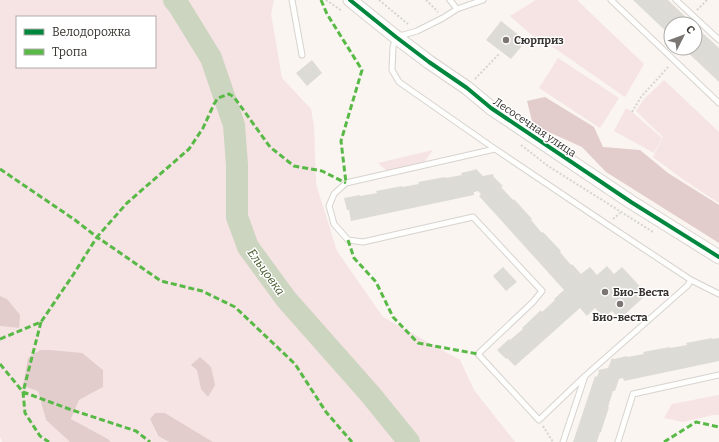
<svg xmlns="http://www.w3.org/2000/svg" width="719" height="442" font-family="Bitter,serif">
<rect width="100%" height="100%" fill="#faf5f0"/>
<path fill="#f6e3e3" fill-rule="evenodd" d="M0 0H274L271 14 282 78 311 109 314 126 316 184 337 251 383 317 460 360 474 390 515 442H213L165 413H155L150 419 157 436 169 442H111L108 439 71 419 79 400 103 387 38 391 46 420 70 442H2L0 436V326L19 328 7 299 0 296ZM17 17H155V67H17Z
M536 0H577L644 64 625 97 553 47 534 37 510 16Z
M558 58 619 98 600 128 539 88Z
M664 80 719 132V203L684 180 653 157 663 137 636 111 644 99Z
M626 108 632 112 662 138 654 153 614 131Z
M433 150 423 164 389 173 378 163Z
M719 395V415H713L683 422 664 418 672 404Z"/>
<path fill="#e2cccc" d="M545 97 594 127 603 147 640 150 668 173 719 205V243L606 172 582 147 533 125 527 101Z
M0 296 7 299 20 315 19 328 0 326Z
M40 350H49L82 353 103 370V387L79 400 71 419 108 439 111 442H70L46 420 38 391 23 386 28 358Z
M200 357 211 367 215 385 208 397 201 389 197 370 191 365Z
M155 413H165L213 442H169L158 436 150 419Z"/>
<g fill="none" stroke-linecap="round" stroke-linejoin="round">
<path stroke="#ccd5bf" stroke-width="22" d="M174 0 179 6 211 58 234 125 237 165V217L248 247 286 299 370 394 409 442"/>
</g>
<path fill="#dddbd6" d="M633 0H668L693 24H671V36Z
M501 21 526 41 511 59 486 40Z
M695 26 719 48V82L683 48H695Z
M312 60 322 73 307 86 296 73Z
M476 169 483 176 493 174 494 177 503 186 501 187 513 200 514 199 532 219 531 220 542 233 543 232 561 251 560 252 571 265 572 264 581 274 590 267 597 275 607 266 614 274 622 267 647 294 620 319 612 311 604 318 595 308 587 316 580 308 515 366 507 358 506 359 497 350 509 339 510 340 523 329 522 328 541 310 542 312 555 300 554 299 564 290 479 196 481 194 478 191 474 192V195L351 221 349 210H347L344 198 360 195V196L377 193 376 191 402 186V187L419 184 418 182 445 177V178L462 175 461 173 474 170Z
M503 267 517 282 506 291 493 276Z
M712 338V339L719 338V361L624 381 623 378 619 379 615 391H613L608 407H609L601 432H600L597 442H573L595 376 597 377 599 372 598 370 608 368 612 358 614 359 627 356V357L644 354 643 352 670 347V348L687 345 686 343Z"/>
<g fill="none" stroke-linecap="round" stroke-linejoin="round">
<defs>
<path id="service" d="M292 0 302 55
M450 0 457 9 443 18 417 31 396 37 393 47 392 70 399 82 495 149 608 225 691 280 719 294
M611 0 719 103
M676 0 719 40
M457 9 483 0
M495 149 346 183 334 194 329 206 334 224 348 240 363 242 473 217 542 291 533 302 478 354 539 420 585 376 687 286 691 280
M563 442 585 376
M618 442 633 394 719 375"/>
<path id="tertiary" d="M350 0 396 37 429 62 467 88 491 108 631 202 719 257"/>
</defs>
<use href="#service" stroke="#d7d3cf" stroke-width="7"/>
<use href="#tertiary" stroke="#d7d3cf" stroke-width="15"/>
<path stroke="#d5d4d1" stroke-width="2" stroke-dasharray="2 2" stroke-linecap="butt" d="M326 0 342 11
M379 0 408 24
M426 0 438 12
M697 10 707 0
M475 79 499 54
M632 112 641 97 669 66
M521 145 548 166 653 232
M613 219 620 213
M543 426 553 442"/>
<use href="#service" stroke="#fefefd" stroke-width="5"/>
<use href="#tertiary" stroke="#fefefd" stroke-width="13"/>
<path stroke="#58b947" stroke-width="3" stroke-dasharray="6 3" stroke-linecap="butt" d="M321 0 327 14 362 70 341 141 346 183
M0 169 75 220 97 237 127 203 189 149 203 128 214 104 218 98 229 94 234 97 270 147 294 166 322 171 346 183
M348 240 354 258 376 282 393 317 418 343 478 354
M41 322 23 392 69 409 136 431 150 442
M0 339 41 322 73 275 97 237 161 281 202 291 235 307 295 364 326 412 352 442
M0 364 23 392 25 413 40 436 49 442
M664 442 696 422 719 427"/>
<defs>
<path id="cycleway" d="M350 0 396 37 429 62 467 88 491 108 631 202 719 257"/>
</defs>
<use href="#cycleway" stroke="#fff" stroke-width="6"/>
<use href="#cycleway" stroke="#00873e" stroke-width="4"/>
</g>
<g fill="#7b7672" stroke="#fff" stroke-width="1.5">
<circle cx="506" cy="40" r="4"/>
<circle cx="605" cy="292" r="4"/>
<circle cx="620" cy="304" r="4"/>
</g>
<g text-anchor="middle" stroke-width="3" stroke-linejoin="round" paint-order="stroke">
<g font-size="11" font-weight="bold" fill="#36322e" stroke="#fff" text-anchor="start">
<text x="514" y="44">Сюрприз</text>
<text x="613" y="296">Био-Веста</text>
<text x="620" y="321" text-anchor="middle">Био-веста</text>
</g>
<g font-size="11" fill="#36322e" stroke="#fff">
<text transform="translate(535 127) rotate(34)" y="4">Лесосечная улица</text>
</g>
<g font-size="12" font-style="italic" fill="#44592c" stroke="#fff">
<text transform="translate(266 272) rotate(54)" y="4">Ельцовка</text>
</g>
</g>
<rect x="16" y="16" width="140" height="52" fill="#ffffff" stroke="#afadab"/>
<rect x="24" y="29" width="20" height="6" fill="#00873e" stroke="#afadab"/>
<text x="52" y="36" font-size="12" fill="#36322e">Велодорожка</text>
<rect x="24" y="49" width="20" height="6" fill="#58b947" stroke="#afadab"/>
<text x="52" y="56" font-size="12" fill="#36322e">Тропа</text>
<g transform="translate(683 36) rotate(48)"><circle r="19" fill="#ffffff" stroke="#afadab"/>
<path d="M0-3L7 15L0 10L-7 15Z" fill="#7b7672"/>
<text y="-6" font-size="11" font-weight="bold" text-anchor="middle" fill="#36322e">С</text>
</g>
</svg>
